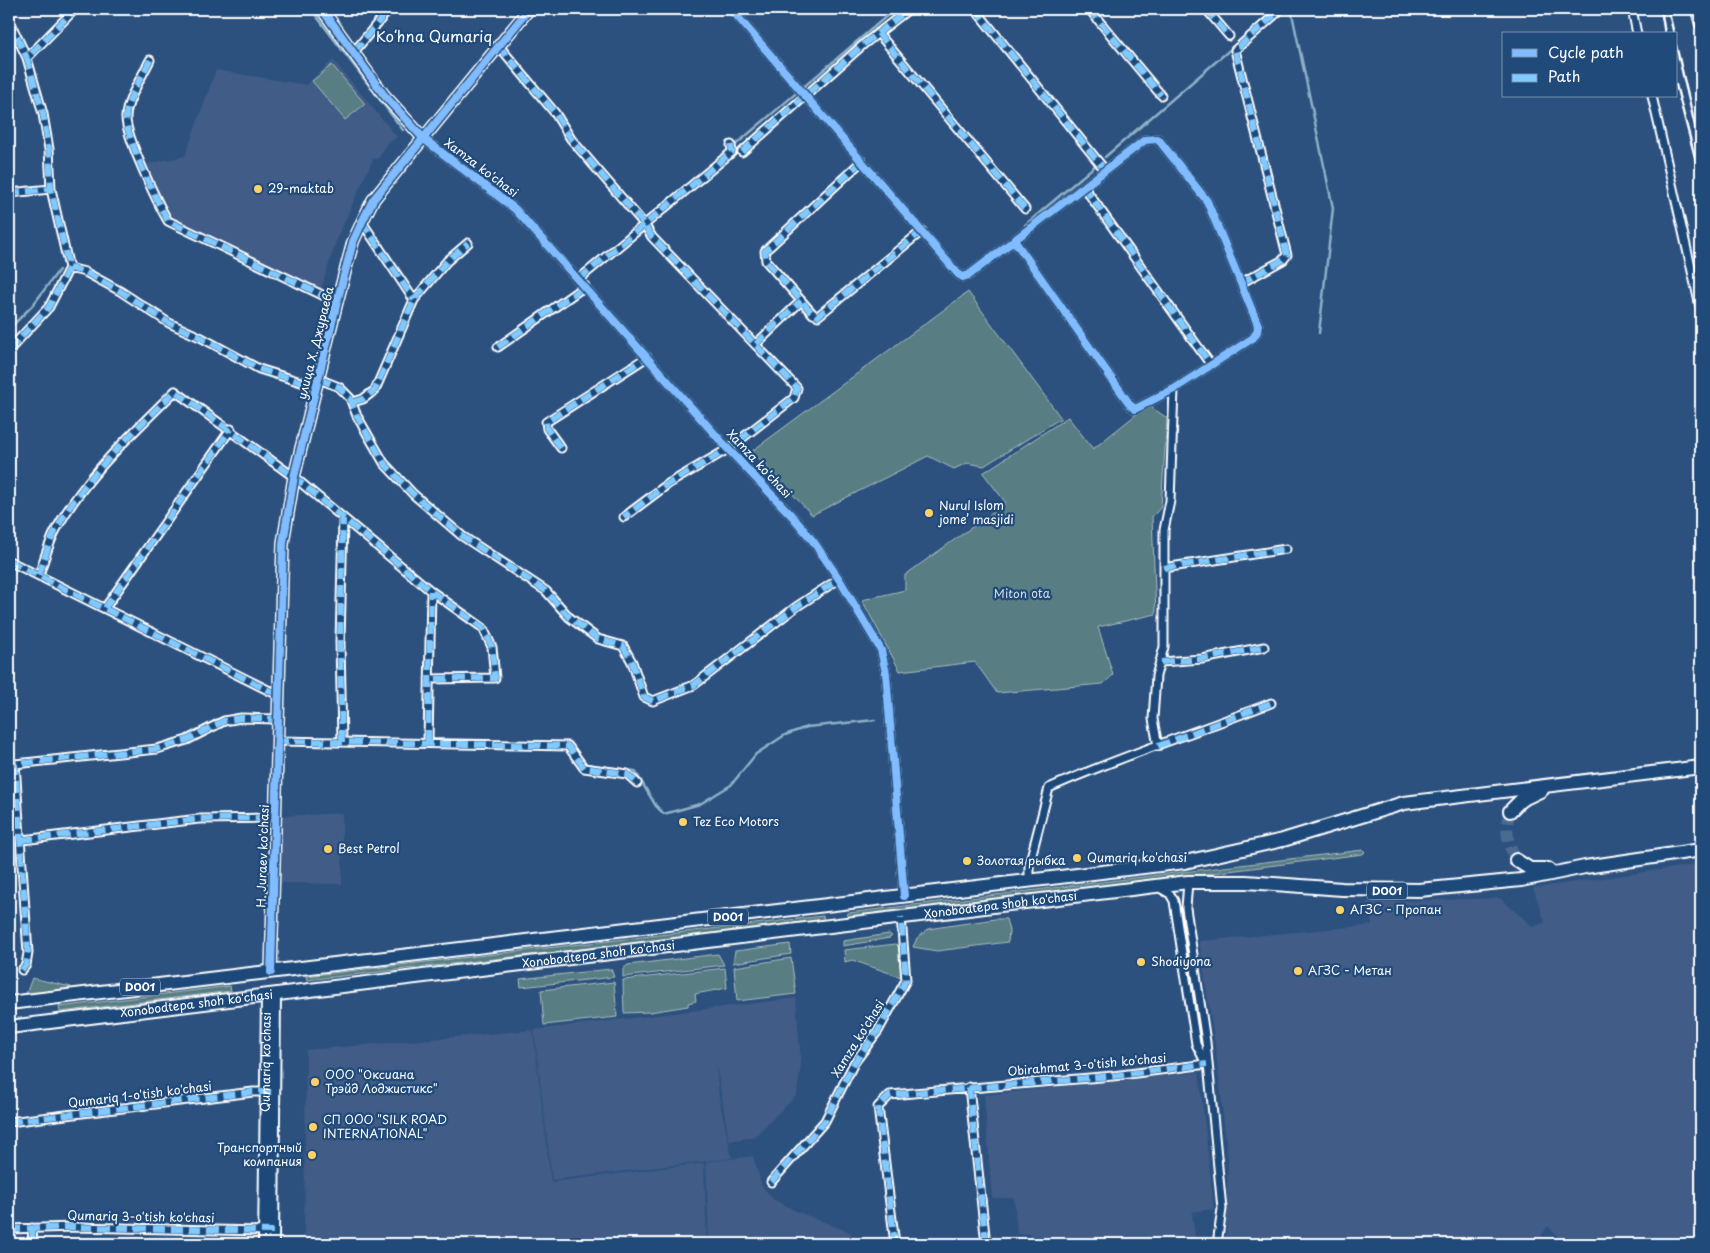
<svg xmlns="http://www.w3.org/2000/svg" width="1710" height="1253" font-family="'Playpen Sans',sans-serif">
<rect width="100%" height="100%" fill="#2c517f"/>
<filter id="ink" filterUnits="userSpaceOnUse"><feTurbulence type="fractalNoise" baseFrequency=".02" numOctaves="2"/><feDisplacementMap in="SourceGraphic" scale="10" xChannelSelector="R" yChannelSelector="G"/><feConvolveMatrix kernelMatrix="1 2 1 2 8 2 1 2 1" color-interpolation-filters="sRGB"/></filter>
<g filter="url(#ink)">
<path fill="#405c87" d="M333 60 397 137 387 144 378 159H373L338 236 320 292 272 270 172 218 167 213 147 164 185 156 216 70 306 85Z
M342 813V884L280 883 283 816Z
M1701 864V1244H1564L1548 1226 1536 1244H1226L1228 1160 1216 1052 1199 941 1372 925 1367 902 1500 898 1533 927 1545 922 1533 888Z
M796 998 801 1064 797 1095 754 1137 729 1141 716 1063 719 1098 732 1158 552 1180 534 1030Z
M533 1030 551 1182 704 1163 707 1244H304L306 1050Z
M1199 1072 1214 1209 1192 1212 1196 1244H1037L1029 1234H1017L1014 1198H992L984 1095Z
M753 1156 762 1186 773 1199 796 1211 852 1233 844 1244H709L706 1162Z"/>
<path fill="#587d82" stroke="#acbec0" d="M332 65 365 104 345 120 312 81Z
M968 292 1061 418 984 466 967 463 954 469 928 456 812 515 752 451Z
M1148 405 1167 418 1161 507 1152 517 1156 614 1098 627 1113 675 1103 684 997 693 975 662 900 671 862 600 905 590V575L1006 503 983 473 1068 417 1093 449Z
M1363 850 1365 852 1363 854 849 919 847 916 848 913Z
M823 916 824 922 307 980 306 976Z
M995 919H1006L1009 931 1008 942 937 951 913 947 917 938 928 929Z
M889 934 892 936 890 938 843 946V941Z
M790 944 791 954 733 963 735 951Z
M896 944 899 947 901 977 852 960 845 962 844 950Z
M718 954 724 965 623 977V969L628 965Z
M791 958 796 994 737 1001 734 967Z
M725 968 727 988 695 994 696 1001 688 1003V1006L650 1012 624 1013 623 980Z
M611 969 614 977 521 987 520 979Z
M32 978 71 987V989L26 994Z
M614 982 617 1017 544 1025 541 990Z
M230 986 231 991 60 1012 59 1007Z"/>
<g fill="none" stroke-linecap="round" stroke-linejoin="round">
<path stroke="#8fb1c7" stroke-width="2.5" d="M311 9 403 130
M1291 9 1333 208 1319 333
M733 147 895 9
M1105 157 1233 47
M1025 225 1096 165
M9 329 33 305 59 270
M586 764 635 771 656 806 664 814 700 804 731 785 756 754 785 735 807 727 875 720"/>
<path stroke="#4c6b92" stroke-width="12" stroke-dasharray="12 6" stroke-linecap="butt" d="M1510 811C1504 828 1508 844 1516 860"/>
<defs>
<path id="street" d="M731 9 958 274 963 277 969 275 1145 140 1158 139 1207 201 1258 325 1257 332 1253 338 1174 389 1135 409 1131 406 1014 240
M975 9 1105 170
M1089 9 1161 95
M1206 9 1229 36
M1632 9 1637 34
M9 20 27 58
M878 33 1025 209
M499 46 555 113 571 139 644 224 652 237 797 388 794 398 728 449 668 484 624 517
M354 52 389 9
M150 60C143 75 126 101 126 117 125 135 158 204 168 221L337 302
M1652 96 1701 311
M424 139 515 209 728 449 792 516 813 541 839 579 881 650 886 673 904 896
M742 152 864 44 909 9
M862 161 765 251 766 261 813 314 818 316 922 231
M1084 187 1211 365
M9 193 51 189
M362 222 414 300
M69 268 85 272 120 291 169 323 202 338 259 369 317 387
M579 279 732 152 731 145
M1241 283 1283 260 1287 255 1235 50 1278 12
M756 344 801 301
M498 347 585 286
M9 350 49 307 69 268 51 189 49 149 43 114 27 58 75 9
M319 379 339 387 350 398 357 416 384 463 413 494 462 536 546 591 569 617 598 639 623 646 632 662 644 697 653 701 694 685 796 607 839 579
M353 402 363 399 375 390 414 300 447 261 468 243
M561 448 547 429 546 422 647 357
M9 561 278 695
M1164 568 1286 549
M39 575C44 560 49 542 57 528 86 475 133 433 175 391L294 477 431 591 483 628 492 647 495 678 429 679
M105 608 231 429
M1161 662 1202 659 1264 647
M277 741 568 746 584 768 627 774 637 783
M342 742 340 642 343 519
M428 742 431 591
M1158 746 1153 719 1156 676 1164 647V530L1170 501 1174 389
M22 840 199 819 276 818
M1029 881V865L1049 788C1121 756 1197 732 1271 703
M1188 882 1186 908 1206 1042 1222 1209 1217 1244
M1158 887 1170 894 1174 901 1196 1044 1205 1062
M22 970 26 965 28 953 15 764 157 749 187 740 224 721 241 718 277 719
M969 1087 986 1244
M9 1122 253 1092H269
M771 1182 825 1121 854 1063 878 1031 906 980 901 917
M32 1228 33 1244
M9 1229 74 1227 267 1231
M895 1244 878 1107 890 1095 1113 1076 1207 1064"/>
<g id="secondary">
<path d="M322 9 384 95 424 139"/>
<path d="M271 972 283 543 294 477 337 302 353 242 362 222 373 200 529 9"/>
<path id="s1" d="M264 1244 267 995"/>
<path d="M273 1244 275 994"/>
</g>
<path id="primary" d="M1697 9 1701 23"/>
<g id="highway">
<path d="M1510 811 1521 800 1542 790"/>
<path d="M1516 860 1530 869H1548"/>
<path d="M9 1003 1185 862 1283 840 1404 803 1701 767"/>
<path id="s2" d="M9 1027 1188 882H1246L1342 889 1419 890 1521 880 1585 867 1701 850"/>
</g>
</defs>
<use href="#street" stroke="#fff" stroke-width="11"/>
<use href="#secondary" stroke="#fff" stroke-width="14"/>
<use href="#primary" stroke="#fff" stroke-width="15"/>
<use href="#highway" stroke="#fff" stroke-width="16"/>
<use href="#street" stroke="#1f4a7a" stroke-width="7"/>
<use href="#secondary" stroke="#1f4a7a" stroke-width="10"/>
<use href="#primary" stroke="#1f4a7a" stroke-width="11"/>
<use href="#highway" stroke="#1f4a7a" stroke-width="12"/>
<path stroke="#fff" stroke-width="2.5" d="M1661 9 1665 34
M1668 9 1674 34
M1676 45 1701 151
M1676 85 1701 180"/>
<path stroke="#80caff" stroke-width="6" stroke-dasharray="12 6" stroke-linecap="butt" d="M975 9 1105 170
M1089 9 1161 95
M1206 9 1229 36
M9 20 27 58
M878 33 1025 209
M499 46 555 113 571 139 644 224 652 237 797 388 794 398 728 449 668 484 624 517
M354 52 389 9
M150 60C143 75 126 101 126 117 125 135 158 204 168 221L337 302
M742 152 864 44 909 9
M862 161 765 251 766 261 813 314 818 316 922 231
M1084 187 1211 365
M9 193 51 189
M362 222 414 300
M69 268 85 272 120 291 169 323 202 338 259 369 317 387
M579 279 732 152 731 145
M1241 283 1283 260 1287 255 1235 50 1278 12
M756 344 801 301
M498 347 585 286
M9 350 49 307 69 268 51 189 49 149 43 114 27 58 75 9
M319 379 339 387 350 398 357 416 384 463 413 494 462 536 546 591 569 617 598 639 623 646 632 662 644 697 653 701 694 685 796 607 839 579
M353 402 363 399 375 390 414 300 447 261 468 243
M561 448 547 429 546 422 647 357
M9 561 278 695
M1164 568 1286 549
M39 575C44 560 49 542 57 528 86 475 133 433 175 391L294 477 431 591 483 628 492 647 495 678 429 679
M105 608 231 429
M1161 662 1202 659 1264 647
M277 741 568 746 584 768 627 774 637 783
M342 742 340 642 343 519
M428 742 431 591
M1158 746 1271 703
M22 840 199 819 276 818
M22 970 26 965 28 953 15 764 157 749 187 740 224 721 241 718 277 719
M969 1087 986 1244
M9 1122 253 1092H274
M771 1182 825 1121 854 1063 878 1031 906 980 901 917
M32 1228 33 1244
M9 1229 74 1227 273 1231
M895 1244 878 1107 890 1095 1113 1076 1207 1064"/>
<defs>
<path id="cycleway" d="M322 9 384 95 424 139 515 209 728 449 792 516 813 541 839 579 881 650 886 673 904 896
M731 9 958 274 963 277 969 275 1145 140 1158 139 1207 201 1258 325 1257 332 1253 338 1174 389 1135 409 1131 406 1014 240
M271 972 283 543 294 477 337 302 353 242 362 222 373 200 529 9"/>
</defs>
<use href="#cycleway" stroke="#1f4a7a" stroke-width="11"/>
<use href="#cycleway" stroke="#80bcff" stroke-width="8"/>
</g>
</g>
<g fill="#ffd166" stroke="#1f4a7a" stroke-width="2">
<circle cx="258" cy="189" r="5"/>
<circle cx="929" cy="513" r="5"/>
<circle cx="683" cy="822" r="5"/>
<circle cx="328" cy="849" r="5"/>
<circle cx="1077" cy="858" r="5"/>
<circle cx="967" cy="861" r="5"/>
<circle cx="1340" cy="910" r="5"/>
<circle cx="1141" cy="962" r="5"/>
<circle cx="1298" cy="971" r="5"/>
<circle cx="315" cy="1082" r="5"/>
<circle cx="313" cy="1127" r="5"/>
<circle cx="312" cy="1155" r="5"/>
</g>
<g text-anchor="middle" stroke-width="4.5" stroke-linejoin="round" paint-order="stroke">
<g fill="#1f4a7a" stroke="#bcc9d7" stroke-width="1">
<rect x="1367" y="882.5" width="40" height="17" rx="4"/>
<rect x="708" y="908.5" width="40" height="17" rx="4"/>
<rect x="120" y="978.5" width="40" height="17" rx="4"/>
</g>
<g font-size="11" font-weight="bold" fill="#fff">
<text x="1387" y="895">D001</text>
<text x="728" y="921">D001</text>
<text x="140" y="991">D001</text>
</g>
<g font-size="12" fill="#fff" stroke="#1f4a7a">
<text transform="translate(481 168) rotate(37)" y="4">Xamza ko'chasi</text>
<text transform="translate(316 343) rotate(-76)" y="4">улица Х. Джураева</text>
<text transform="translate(759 464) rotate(47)" y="4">Xamza ko'chasi</text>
<text transform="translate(263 856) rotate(-88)" y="4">H. Juraev ko'chasi</text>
<text dy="4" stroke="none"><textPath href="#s2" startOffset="999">Xonobodtepa shoh ko'chasi</textPath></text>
<text dy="4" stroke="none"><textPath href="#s2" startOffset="594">Xonobodtepa shoh ko'chasi</textPath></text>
<text dy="4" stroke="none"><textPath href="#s2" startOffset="189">Xonobodtepa shoh ko'chasi</textPath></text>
<text transform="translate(858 1039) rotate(-58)" y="4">Xamza ko'chasi</text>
<text dy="4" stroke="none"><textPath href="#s1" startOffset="182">Qumariq ko'chasi</textPath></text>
<text transform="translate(1087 1065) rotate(-5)" y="4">Obirahmat 3-o'tish ko'chasi</text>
<text transform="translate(140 1095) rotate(-7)" y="4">Qumariq 1-o'tish ko'chasi</text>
<text transform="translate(141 1217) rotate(1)" y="4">Qumariq 3-o'tish ko'chasi</text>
</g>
<g font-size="12" fill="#fff" stroke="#1f4a7a" text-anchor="start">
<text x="268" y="193">29-maktab</text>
<text x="939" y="510">Nurul Islom<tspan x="939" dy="14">jome’ masjidi</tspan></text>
<text x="693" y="826">Tez Eco Motors</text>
<text x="338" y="853">Best Petrol</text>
<text x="1087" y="862">Qumariq ko'chasi</text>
<text x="977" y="865">Золотая рыбка</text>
<text x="1350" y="914">АГЗС - Пропан</text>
<text x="1151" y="966">Shodiyona</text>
<text x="1308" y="975">АГЗС - Метан</text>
<text x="325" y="1079">ООО "Оксиана<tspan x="325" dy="14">Трэйд Лоджистикс"</tspan></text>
<text x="323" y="1124">СП ООО "SILK ROAD<tspan x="323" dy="14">INTERNATIONAL"</tspan></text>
<text x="302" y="1152" text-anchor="end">Транспортный<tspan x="302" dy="14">компания</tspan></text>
</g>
<g font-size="12" fill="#d5dee0" stroke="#1f4a7a">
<text x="1022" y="598">Miton ota</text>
</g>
<g font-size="15" fill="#fff" stroke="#1f4a7a">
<text x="434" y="42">Koʻhna Qumariq</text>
</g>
</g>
<rect width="1710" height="1253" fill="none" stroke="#1f4a7a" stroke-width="30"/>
<rect x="15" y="15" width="1680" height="1223" fill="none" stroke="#fff" stroke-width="2" filter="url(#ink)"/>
<rect x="1502" y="32" width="175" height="65" fill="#1f4a7a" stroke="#7992af"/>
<rect x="1512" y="49" width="25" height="8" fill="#80bcff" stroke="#7992af"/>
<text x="1548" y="58" font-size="15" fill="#ffffff">Cycle path</text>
<rect x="1512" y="74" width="25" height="8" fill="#80caff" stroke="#7992af"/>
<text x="1548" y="82" font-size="15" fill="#ffffff">Path</text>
</svg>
